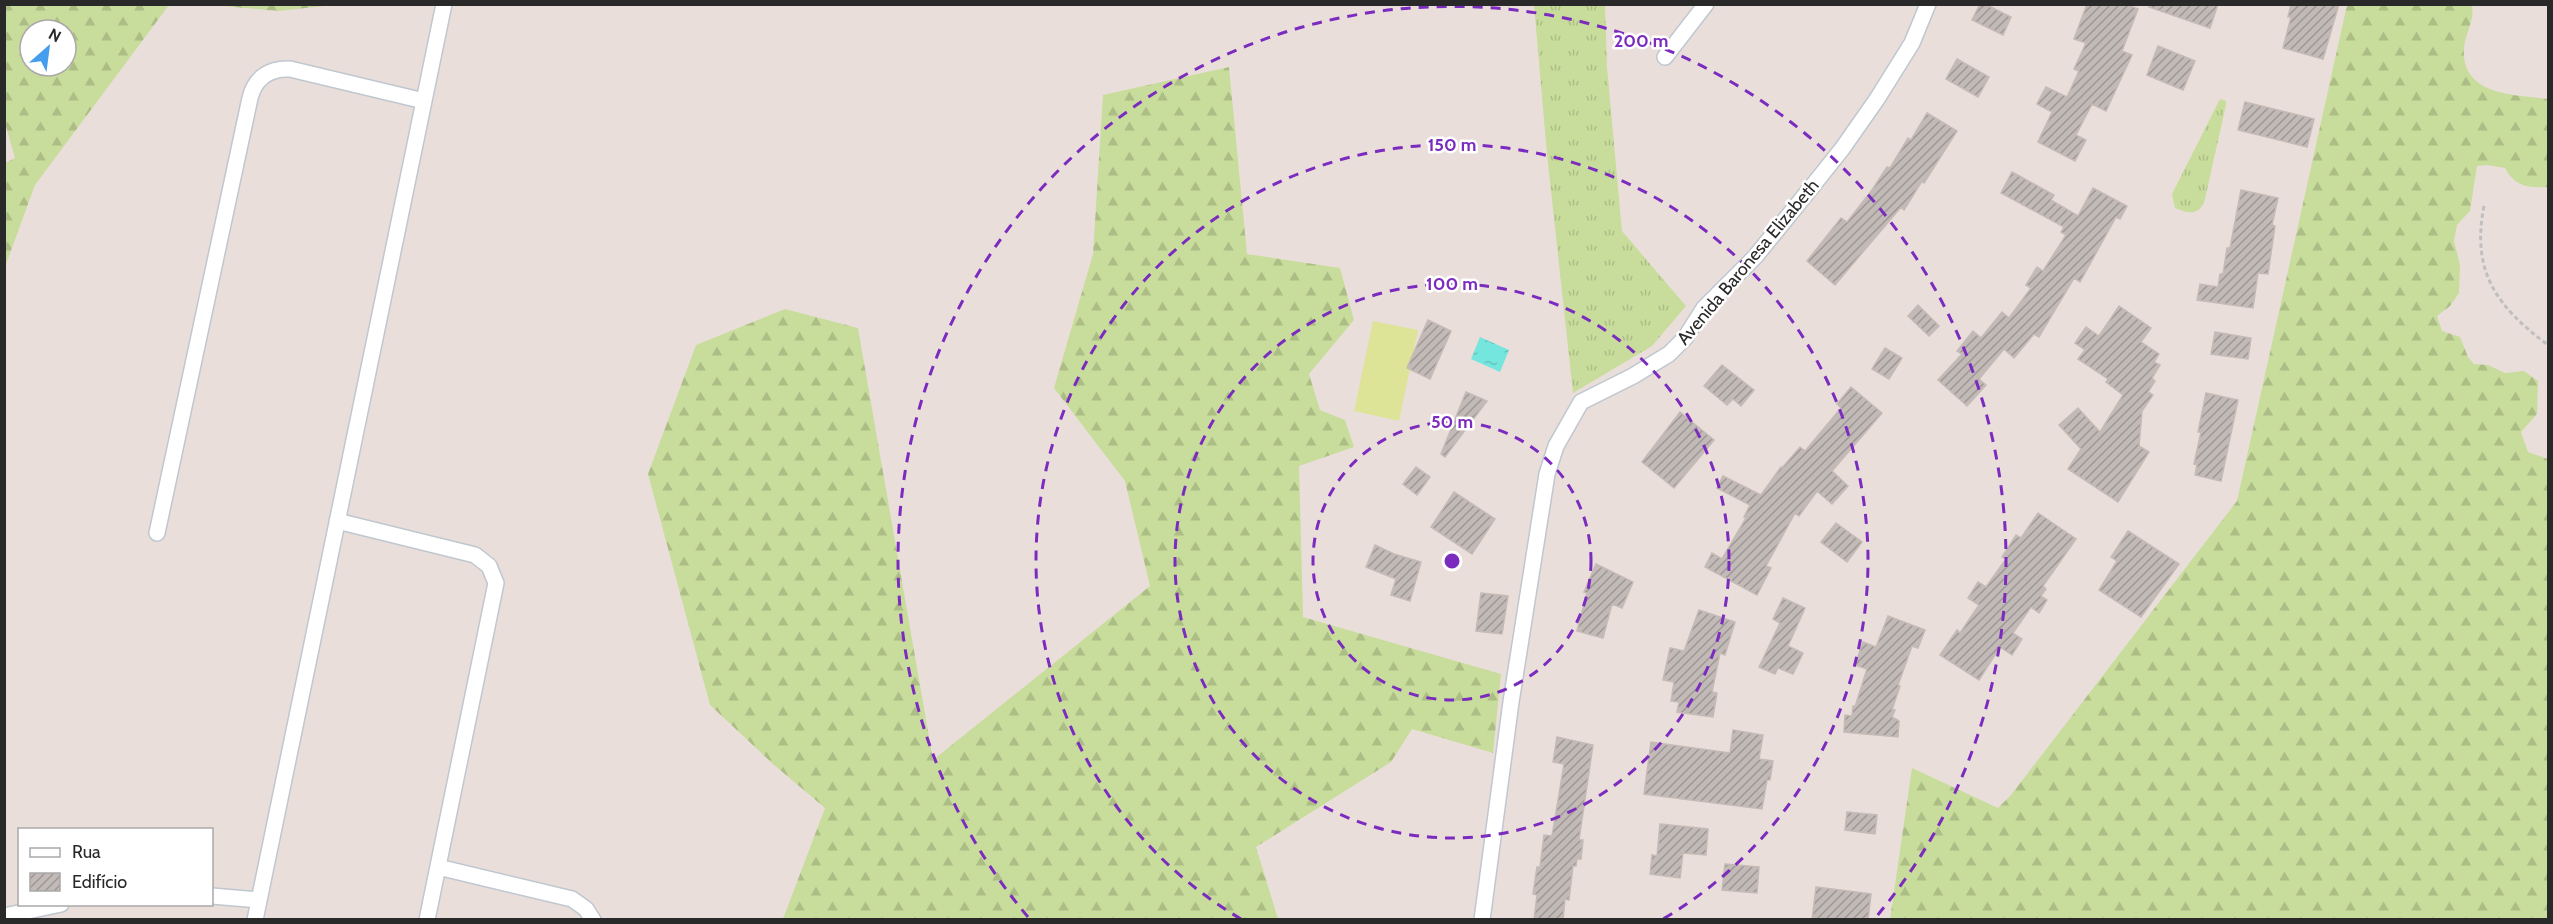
<svg xmlns="http://www.w3.org/2000/svg" width="2553" height="924" font-family="Cabin,sans-serif">
<defs>
<pattern id="grass-tufts" width="24" height="20" patternUnits="userSpaceOnUse" patternTransform="scale(1.5)"><rect width="24" height="20" fill="#c8dd9b"/><path d="M3 7l-1-3M5 7V3M7 7l1-3M15 17l-1-3M17 17v-4M19 17l1-3" fill="none" stroke="#acbe86"/></pattern>
<pattern id="forest-firs" width="22" height="20" patternUnits="userSpaceOnUse" patternTransform="scale(1.5)"><rect width="22" height="20" fill="#c8dd9b"/><path d="M5 1l3.5 6h-7zM16 11l3.5 6h-7z" fill="#acbe86"/></pattern>
<pattern id="water-ripples" width="26" height="14" patternUnits="userSpaceOnUse" patternTransform="scale(1.5)"><rect width="26" height="14" fill="#74e6de"/><path d="M2 4q2-2 4 0t4 0M15 11q2-2 4 0t4 0" fill="none" stroke="#64c5be"/></pattern>
<pattern id="building-hatch" width="6" height="6" patternUnits="userSpaceOnUse" patternTransform="scale(1.5)"><rect width="6" height="6" fill="#c2bab7"/><path d="M-1 1l2-2M0 6l6-6M5 7l2-2" fill="none" stroke="#9e9795"/></pattern>
</defs>
<rect width="100%" height="100%" fill="#eadedb"/>
<path fill="url(#grass-tufts)" d="M1534 5H1605L1607 67 1622 231 1686 306 1652 346 1573 393 1547 154Z
M2220 99 2226 101V105L2204 203C2197 216 2187 213 2175 208L2172 194Z"/>
<path fill="url(#forest-firs)" fill-rule="evenodd" d="M6 4 169 5 35 185 5 267V163L15 158 5 123ZM30 30H66V66H30Z
M213 5H334L278 11Z
M2347 5H2472C2475 21 2465 33 2464 49 2461 96 2516 95 2548 99V187C2529 188 2515 187 2505 168L2487 165 2477 166 2470 211 2457 225 2454 241 2460 265 2459 293 2450 306 2437 316 2442 331 2460 337 2468 357 2474 364 2488 365 2505 373 2524 371 2538 381 2537 414 2521 432 2528 452 2548 459V919H1890L1912 768 1998 808 2011 795 2237 501Z
M1229 67 1247 254 1340 268 1354 320 1309 374 1320 410 1345 420 1354 447 1299 466 1303 617 1501 674 1493 753 1412 729 1391 762 1256 847 1278 919H783L825 808 773 764 710 705 648 474 696 345 785 309 858 328 933 760 1150 586 1125 481 1054 388 1093 254 1103 95Z"/>
<path fill="#dde497" d="M1373 321 1418 330 1399 421 1354 411Z"/>
<path fill="url(#water-ripples)" d="M1480 337 1509 350 1500 372 1471 359Z"/>
<path fill="url(#building-hatch)" stroke="#c5bab5" stroke-width="1.5" d="M1980 4H1985L2011 17 2003 35 1972 20Z
M2087 4H2125L2138 9 2122 51 2132 55 2106 111 2092 104 2076 135 2086 140 2075 161 2038 142 2052 112 2037 104 2046 87 2067 97 2079 71 2074 69 2086 43 2074 39Z
M2149 4H2218L2210 28 2149 7Z
M2291 4H2339L2323 59 2283 48 2291 17H2288Z
M2158 46 2195 61 2183 90 2147 75Z
M1957 59 1989 77 1978 97 1946 79Z
M2245 102 2314 119 2307 147 2238 130Z
M1927 113 1957 131 1924 183 1922 181 1904 210 1901 207 1835 285 1807 261 1841 218 1847 222 1872 190 1887 167 1890 168 1908 138 1911 140Z
M2012 172 2054 195 2051 200 2078 216 2093 188 2127 206 2120 219 2116 217 2080 282 2074 278 2039 337 2034 334 2014 358 2004 349 1979 379 1986 385 1967 406 1938 380 1962 354 1957 351 1973 331 1981 338 2002 312 2009 318 2031 288 2026 285 2037 267 2043 271 2066 235 2061 232 2064 227 2001 193Z
M2241 190 2278 198 2272 225 2275 226 2268 274 2258 273 2253 308 2197 300 2200 284 2218 287 2220 274H2223L2227 248H2230Z
M1918 305 1939 326 1929 336 1908 316Z
M2119 306 2151 328 2141 342 2159 354 2154 362 2160 365 2152 378 2155 381 2148 392 2153 395 2142 411 2139 446 2149 452 2118 502 2068 469 2081 449 2059 425 2078 408 2100 432 2123 395 2106 382 2108 379 2078 359 2085 350 2075 343 2086 327 2099 336Z
M1428 320 1451 331 1430 379 1407 368Z
M2215 332 2251 338 2248 359 2211 354Z
M1885 348 1902 358 1889 379 1872 369Z
M1722 365 1754 390 1741 406 1733 399 1727 405 1704 386Z
M1851 387 1882 413 1832 471 1848 486 1832 504 1817 491 1799 516 1795 513 1766 566 1771 568 1757 595 1705 567 1712 553 1722 559 1746 518 1744 517 1750 505 1717 488 1723 476 1761 495 1781 467 1782 468 1800 447 1805 451 1841 408 1837 404Z
M1466 392 1487 401 1445 457 1441 454Z
M2206 393 2238 400 2221 481 2195 475 2197 465 2194 464 2201 432H2198Z
M1680 412 1714 440 1674 488 1642 462Z
M1416 467 1430 477 1417 495 1403 484Z
M1454 492 1495 519 1472 554 1431 527Z
M2038 513 2076 539 2043 586 2046 589 2041 596 2047 600 2039 613 2031 607 2013 633 2022 639 2012 655 2000 647 1979 680 1940 655 1957 630 1960 633 1979 605 1968 598 1978 582 1986 587 2006 559 2002 557 2016 535 2021 538Z
M1836 523 1862 542 1847 562 1821 542Z
M2128 531 2179 564 2141 617 2099 590 2117 561 2111 557Z
M1375 545 1394 554 1421 562 1410 601 1391 595 1396 579 1366 567Z
M1596 564 1633 582 1622 608 1612 604 1603 638 1577 631 1587 593 1584 592Z
M1481 593 1508 596 1502 634 1476 631Z
M1783 598 1805 608 1788 646 1803 653 1793 674 1778 668 1775 674 1759 667 1780 623 1773 619Z
M1699 610 1735 622 1725 655 1720 653 1712 692 1717 693 1713 717 1677 712 1679 702 1671 701 1674 682 1663 680 1670 648 1684 651Z
M1888 616 1925 630 1918 648 1912 646 1898 685 1900 686 1892 710H1895L1892 717 1899 721 1898 737 1844 732 1845 715 1852 716 1853 706 1855 707 1867 669 1855 665 1863 642 1876 647Z
M1733 730 1763 735 1759 759 1773 761 1770 780H1767L1762 809 1644 794 1651 742 1730 753Z
M1557 737 1593 745 1579 840H1583L1581 859H1577L1576 866H1573L1569 900 1565 899 1563 920H1534L1537 895 1533 894 1537 867H1540L1544 835 1552 836 1564 764 1553 762Z
M1847 812 1877 815 1875 834 1845 830Z
M1660 824 1708 829 1706 855 1683 853 1680 878 1650 874 1652 855 1657 856Z
M1725 864 1759 867 1757 893 1722 890Z
M1816 887 1871 894 1868 920H1812Z"/>
<g fill="none" stroke-linecap="round" stroke-linejoin="round">
<defs>
<path id="street" d="M1665 57 1706 4
M337 521 475 555 489 566 496 583 427 920
M157 533 250 98C255 78 269 68 290 69L424 101
M438 867 572 899 586 909 593 920
M212 896 259 900
M4 916 61 904
M255 920 444 4
M1482 920 1511 702 1547 474 1556 446 1581 402 1633 376 1669 354 1685 338 1704 308 1755 257 1798 204 1842 149 1877 99 1912 43 1928 4"/>
</defs>
<use href="#street" stroke="#bfc7cf" stroke-width="18"/>
<path stroke="#bfbfbf" stroke-width="3" stroke-dasharray="4.5 3" stroke-linecap="butt" d="M2484 206C2471 272 2497 307 2548 345"/>
<use href="#street" stroke="#fff" stroke-width="15"/>
</g>
<g fill="none" stroke="#7b2cbf" stroke-width="3" stroke-dasharray="10 8">
<circle cx="1452" cy="561" r="139"/>
<circle cx="1452" cy="561" r="277"/>
<path d="M1241 919A416 416 0 1 1 1663 919"/>
<path d="M1028 917A554 554 0 1 1 1876 917"/>
</g>
<g text-anchor="middle" stroke-width="5" stroke-linejoin="round" paint-order="stroke">
<g font-size="18" fill="#292929" stroke="#fff">
<text transform="translate(1748 262) rotate(-50)" y="6">Avenida Baronesa Elizabeth</text>
</g>
</g>
<circle cx="1452" cy="561" r="9" fill="#7b2cbf" stroke="#fff" stroke-width="3"/>
<g font-size="18" text-anchor="middle" font-weight="bold" fill="#7b2cbf" stroke="#fff" stroke-width="5" stroke-linejoin="round" paint-order="stroke">
<text x="1641" y="47">200 m</text>
<text x="1452" y="151">150 m</text>
<text x="1452" y="290">100 m</text>
<text x="1452" y="428">50 m</text>
</g>
<rect width="2553" height="924" fill="none" stroke="#292929" stroke-width="12"/>
<rect x="18" y="828" width="195" height="78" fill="#ffffff" stroke="#a9a9a9" stroke-width="1.5"/>
<rect x="30" y="848" width="30" height="9" fill="#ffffff" stroke="#a9a9a9" stroke-width="1.5"/>
<text x="72" y="858" font-size="18" fill="#292929">Rua</text>
<rect x="30" y="873" width="30" height="18" fill="url(#building-hatch)" stroke="#a9a9a9" stroke-width="1.5"/>
<text x="72" y="888" font-size="18" fill="#292929">Edifício</text>
<g transform="translate(48 48) rotate(28)"><circle r="28" fill="#ffffff" stroke="#a9a9a9" stroke-width="1.5"/>
<path d="M0-4.5L10 22L0 15L-10 22Z" fill="#459ded"/>
<text y="-9" font-size="16" font-weight="bold" text-anchor="middle" fill="#292929">N</text>
</g>
</svg>
